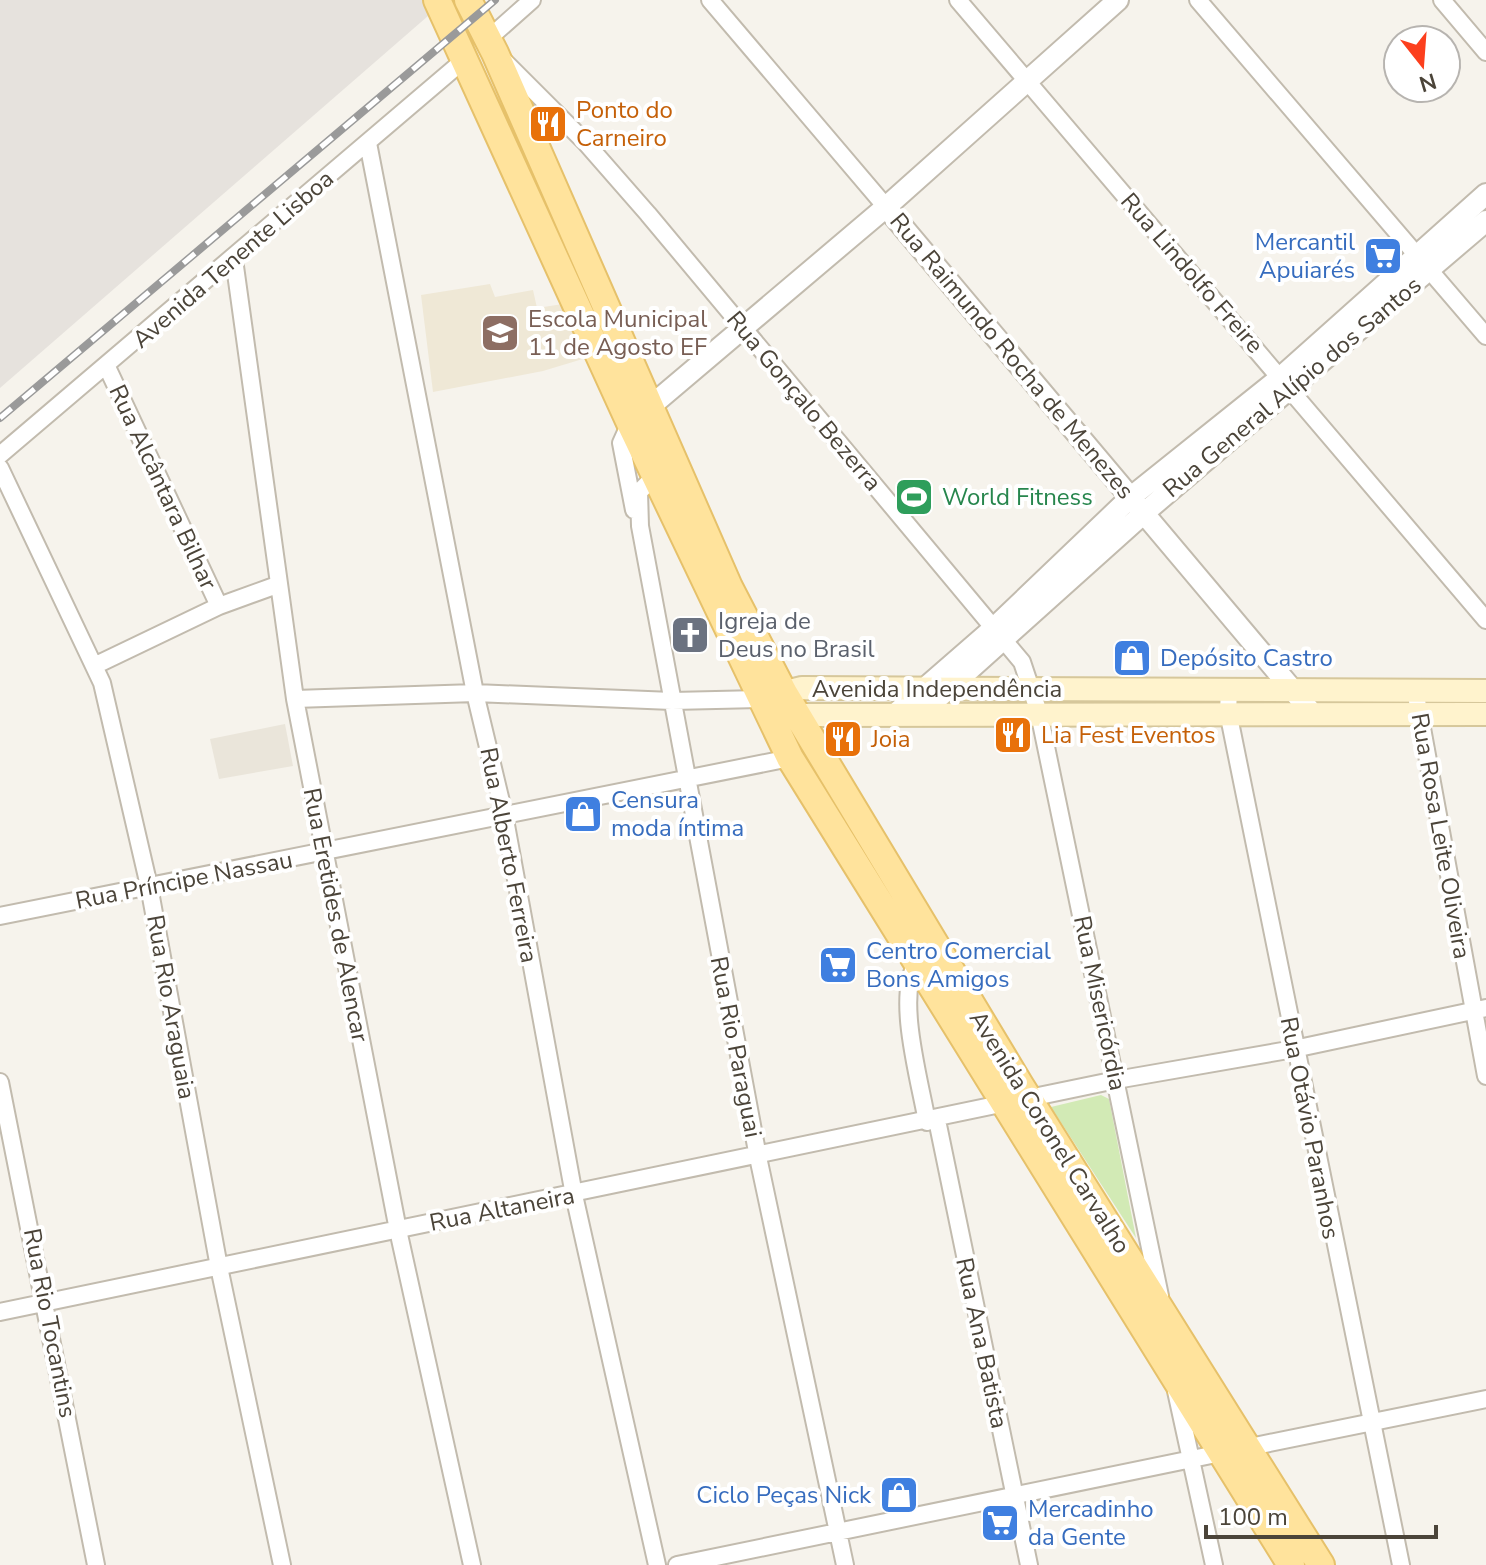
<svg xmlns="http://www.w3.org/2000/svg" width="1486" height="1565" font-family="'Nunito Sans',sans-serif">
<rect width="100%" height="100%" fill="#f6f3ec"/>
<path fill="#eae5da" d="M285 724 293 766 219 779 210 739Z"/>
<path fill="#e6e2dd" d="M0 0H424L429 10 428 16 0 388Z"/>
<path fill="#efe8d6" d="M490 284 495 297 533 290 537 308 563 304 586 358 543 371 433 392 421 295Z"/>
<path fill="#d2eab5" d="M1101 1095 1109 1099 1136 1238 1051 1107Z"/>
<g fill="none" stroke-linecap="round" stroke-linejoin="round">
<defs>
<path id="minor" d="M710 0 886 207
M958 0 1486 620
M1198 0 1486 336
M1442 0 1486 52
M488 39 532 0
M503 60 585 142 648 214 1022 662 1039 713 1160 1296
M368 143 475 693 504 814 574 1195 657 1565
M234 259 295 699 398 1230 472 1565
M107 367 219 606
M630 423 621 443 634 510
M0 455 464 60
M0 468 102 683 149 886 219 1267 282 1565
M655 476 639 492 640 526 758 1157 845 1565
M96 665 219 606 277 585
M1229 690 1228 712 1401 1565
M1415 690 1486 1076
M295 699 475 693 672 701 760 699
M0 916 790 758
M916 964C896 999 920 1081 927 1122
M0 1082 96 1565
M937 1120 1029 1565
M0 1312 1116 1080 1294 1049 1486 1008
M1176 1391 1214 1565
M1245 1448 1486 1399
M677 1565 1221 1453"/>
<path id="tertiary" d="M886 207 1312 713
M639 416 886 207 1118 0
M895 714 995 627 1131 497 1281 377 1486 194
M920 714 1144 513 1486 221"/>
<path id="secondary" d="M769 696 802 688 1486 691
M797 715 1486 714"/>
<path id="primary" d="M437 0 630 423 790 758 1291 1565
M468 0 495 53 729 587 784 693 1020 1085 1321 1565"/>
</defs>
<use href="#minor" stroke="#c2bbae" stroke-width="20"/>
<use href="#tertiary" stroke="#c2bbae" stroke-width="24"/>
<use href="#secondary" stroke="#d6c79b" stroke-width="26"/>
<use href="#primary" stroke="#e6c16a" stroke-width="30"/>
<use href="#minor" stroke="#fff" stroke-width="16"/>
<use href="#tertiary" stroke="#fff" stroke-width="20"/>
<use href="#secondary" stroke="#fff3cd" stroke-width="22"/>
<use href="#primary" stroke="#ffe39c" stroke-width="26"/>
<defs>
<path id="rail" d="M0 418 495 0"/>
</defs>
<use href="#rail" stroke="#9a9a9a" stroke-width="8"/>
<use href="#rail" stroke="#fff" stroke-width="5" stroke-dasharray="15" stroke-linecap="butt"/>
</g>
<defs>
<symbol id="restaurant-square" viewBox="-11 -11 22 22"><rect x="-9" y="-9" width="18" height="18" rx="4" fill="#e8710a" stroke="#fff"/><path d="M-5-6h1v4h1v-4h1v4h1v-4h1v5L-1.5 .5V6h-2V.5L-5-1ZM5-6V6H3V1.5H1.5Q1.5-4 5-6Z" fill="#fff"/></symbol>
<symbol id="supermarket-square" viewBox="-11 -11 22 22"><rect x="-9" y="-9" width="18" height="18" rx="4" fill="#3f7fe0" stroke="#fff"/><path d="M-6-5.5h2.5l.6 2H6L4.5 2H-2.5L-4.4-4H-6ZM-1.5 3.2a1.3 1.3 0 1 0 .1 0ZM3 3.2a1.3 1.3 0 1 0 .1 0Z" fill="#fff"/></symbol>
<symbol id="school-square" viewBox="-11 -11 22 22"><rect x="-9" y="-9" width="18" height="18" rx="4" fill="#8d6e63" stroke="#fff"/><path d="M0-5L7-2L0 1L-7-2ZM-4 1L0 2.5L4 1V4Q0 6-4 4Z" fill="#fff"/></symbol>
<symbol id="stadium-square" viewBox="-11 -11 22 22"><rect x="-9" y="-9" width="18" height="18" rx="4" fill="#2e9e5b" stroke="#fff"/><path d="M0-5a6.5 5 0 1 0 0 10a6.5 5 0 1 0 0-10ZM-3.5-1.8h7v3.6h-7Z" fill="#fff"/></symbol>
<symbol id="church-square" viewBox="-11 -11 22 22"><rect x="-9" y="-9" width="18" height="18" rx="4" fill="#6b7280" stroke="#fff"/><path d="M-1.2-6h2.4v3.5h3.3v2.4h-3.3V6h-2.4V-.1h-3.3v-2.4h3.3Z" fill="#fff"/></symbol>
<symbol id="shop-square" viewBox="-11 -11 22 22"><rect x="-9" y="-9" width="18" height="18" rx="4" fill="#3f7fe0" stroke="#fff"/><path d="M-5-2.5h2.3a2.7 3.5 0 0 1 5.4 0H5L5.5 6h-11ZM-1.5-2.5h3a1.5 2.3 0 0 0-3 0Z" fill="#fff"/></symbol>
</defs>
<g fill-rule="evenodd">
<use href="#restaurant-square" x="526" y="102" width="44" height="44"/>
<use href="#supermarket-square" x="1361" y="234" width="44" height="44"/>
<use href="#school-square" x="478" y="311" width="44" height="44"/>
<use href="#stadium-square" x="892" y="475" width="44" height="44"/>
<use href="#church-square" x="668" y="613" width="44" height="44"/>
<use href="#shop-square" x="1110" y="636" width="44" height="44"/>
<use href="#restaurant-square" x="991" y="713" width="44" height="44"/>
<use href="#restaurant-square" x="821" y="717" width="44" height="44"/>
<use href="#shop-square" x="561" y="792" width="44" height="44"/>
<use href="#supermarket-square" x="816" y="943" width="44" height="44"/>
<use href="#shop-square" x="877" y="1473" width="44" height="44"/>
<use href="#supermarket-square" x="978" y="1501" width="44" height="44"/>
</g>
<g text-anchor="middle" stroke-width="8" stroke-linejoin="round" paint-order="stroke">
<g font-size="24" fill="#c56008" stroke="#fff" text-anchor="start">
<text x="576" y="118">Ponto do<tspan x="576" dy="28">Carneiro</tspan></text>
<text x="1041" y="743">Lia Fest Eventos</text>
<text x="871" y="747">Joia</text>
</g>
<g font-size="24" fill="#366cbe" stroke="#fff" text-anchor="start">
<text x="1355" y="250" text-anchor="end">Mercantil<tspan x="1355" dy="28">Apuiarés</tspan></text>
<text x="1160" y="666">Depósito Castro</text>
<text x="611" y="808">Censura<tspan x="611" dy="28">moda íntima</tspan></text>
<text x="866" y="959">Centro Comercial<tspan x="866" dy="28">Bons Amigos</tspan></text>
<text x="871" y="1503" text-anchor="end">Ciclo Peças Nick</text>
<text x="1028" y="1517">Mercadinho<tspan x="1028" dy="28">da Gente</tspan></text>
</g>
<g font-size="24" fill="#4b4439" stroke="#fff">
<text transform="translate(233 259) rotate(-41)" y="8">Avenida Tenente Lisboa</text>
<text transform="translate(1192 273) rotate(49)" y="8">Rua Lindolfo Freire</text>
<text transform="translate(1012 356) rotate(50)" y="8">Rua Raimundo Rocha de Menezes</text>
<text transform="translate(1292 387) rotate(-40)" y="8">Rua General Alípio dos Santos</text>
<text transform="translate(804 401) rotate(50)" y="8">Rua Gonçalo Bezerra</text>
<text transform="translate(163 487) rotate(65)" y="8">Rua Alcântara Bilhar</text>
<text x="937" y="697">Avenida Independência</text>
<text transform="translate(1441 836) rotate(80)" y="8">Rua Rosa Leite Oliveira</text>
<text transform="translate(509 855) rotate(79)" y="8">Rua Alberto Ferreira</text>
<text transform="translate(184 880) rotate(-11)" y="8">Rua Príncipe Nassau</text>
<text transform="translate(336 915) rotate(79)" y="8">Rua Eretides de Alencar</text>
<text transform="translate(1100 1003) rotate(78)" y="8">Rua Misericórdia</text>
<text transform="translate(171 1007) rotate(80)" y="8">Rua Rio Araguaia</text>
<text transform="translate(736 1047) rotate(79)" y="8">Rua Rio Paraguai</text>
<text transform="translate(1310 1128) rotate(79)" y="8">Rua Otávio Paranhos</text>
<text transform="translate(1050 1132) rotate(58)" y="8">Avenida Coronel Carvalho</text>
<text transform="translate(502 1209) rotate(-11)" y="8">Rua Altaneira</text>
<text transform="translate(50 1323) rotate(79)" y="8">Rua Rio Tocantins</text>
<text transform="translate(982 1343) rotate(78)" y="8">Rua Ana Batista</text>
</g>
<g font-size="24" fill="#785e54" stroke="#fff" text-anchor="start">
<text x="528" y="327">Escola Municipal<tspan x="528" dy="28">11 de Agosto EF</tspan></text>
</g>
<g font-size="24" fill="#27864d" stroke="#fff" text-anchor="start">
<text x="942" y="505">World Fitness</text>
</g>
<g font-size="24" fill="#5b616d" stroke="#fff" text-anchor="start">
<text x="718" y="629">Igreja de<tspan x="718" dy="28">Deus no Brasil</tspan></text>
</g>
</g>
<g transform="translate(1422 64) rotate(163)"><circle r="38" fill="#ffffff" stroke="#b7b4b0" stroke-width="2"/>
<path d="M0-6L14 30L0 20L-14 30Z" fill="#fc3f1d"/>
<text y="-12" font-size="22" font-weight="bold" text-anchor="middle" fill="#4b4439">N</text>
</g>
<path d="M1206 1525v12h230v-12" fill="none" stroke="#4b4439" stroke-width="4"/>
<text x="1218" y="1525" font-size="24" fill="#4b4439" stroke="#ffffff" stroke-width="6" paint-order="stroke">100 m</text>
</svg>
